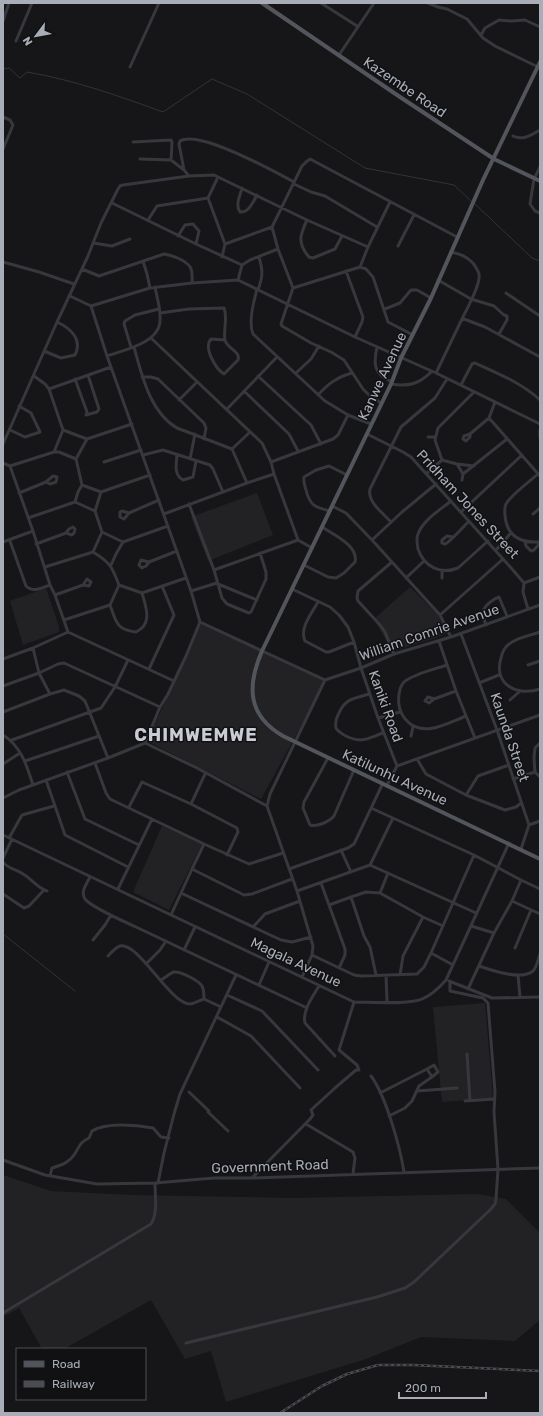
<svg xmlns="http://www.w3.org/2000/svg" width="543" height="1416" font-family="Rubik,sans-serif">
<rect width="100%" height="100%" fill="#161618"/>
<path fill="#222225" d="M257 493 273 535 208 561 191 517Z
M410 587 438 615 447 633 436 638 392 651 374 619Z
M46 588 59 627V632L23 645 10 601Z
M201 623 327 679 261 799 147 741Z
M162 826 202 844 169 910 133 892Z
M485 1003 493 1098 442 1102 433 1007Z
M3 1175 51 1191 133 1195 292 1198 477 1194 506 1199 540 1233V1320L515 1341 421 1337 366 1359 226 1402 211 1351 185 1359 151 1300 64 1349H42L19 1308 3 1317Z"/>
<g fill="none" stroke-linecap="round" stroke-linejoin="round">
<path stroke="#2c353c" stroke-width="1" d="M3 69 9 68 20 78 27 72C74 80 119 96 163 112L212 79 247 94 365 168 454 185 472 202
M475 204 532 258 540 261
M3 934 75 991"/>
<path stroke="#37383d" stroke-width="3" d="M321 3 357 26
M428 3 438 7 447 9 467 19 483 38 495 46 538 67
M3 21 9 3
M481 35 485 28 499 20 511 21 525 20 540 27
M16 41 32 3
M339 55 374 3
M130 67 159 3
M3 117 10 120 13 125 3 149
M513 136C523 141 531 135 540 130
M133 142 171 140 172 142 171 160
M140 159 171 160 184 170 189 176
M540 167 534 179 530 204 535 211 540 213
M184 170 179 144 180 141C199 129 275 172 294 182
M218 177 208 198 225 244 222 257
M294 184 311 192 325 196 377 227
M242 188C240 196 235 205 240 212 249 213 253 202 257 195
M112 203 196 244 242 265 238 280
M148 220 157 206 208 198
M307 220C300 235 297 243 309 257L313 258 335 249 342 236
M178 236 185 225 193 224 199 231 196 244
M93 243 112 246 130 239
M225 244 272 227
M398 246 414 215
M368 247 390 202
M451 252C460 254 466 256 473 263 475 266 478 270 479 274 481 285 466 310 461 321
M143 261 147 274 150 288
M3 262 39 272 74 284
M242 265 250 260 278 249
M82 269 99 276 164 254C171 255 186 260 190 267 193 271 192 278 192 283
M346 271 363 317 362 322 355 337
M438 280 471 299 494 306 504 315 507 316V320L499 334
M293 288 360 267
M257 289C254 301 248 322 253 334L325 401 348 415 371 424
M258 290C263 276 263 271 259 257
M506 293 540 316
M70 296 91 306
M385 309 400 303 411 290H417L431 298
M160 313 189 309 224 308C228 318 223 330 225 340 227 349 241 351 238 360L224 374C216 369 203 348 211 339L225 340
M151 338 262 443 271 462 274 474 298 540 312 548
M131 347 124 324 125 321 135 315 159 309
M134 347C142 376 150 412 177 428L232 449 247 483 274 474
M377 347C373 365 374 374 392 382
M44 351 61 358 75 355C83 339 70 328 57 322
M107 356C124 350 160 343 160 320 161 310 157 298 155 287
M296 373 311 359 319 346
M436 373 461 321 464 319 485 327 540 357
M34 376 45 384 49 389 63 430 54 452
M258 376 311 425 321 444
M142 377H151L158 379 204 423 206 428 204 439
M75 379 87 412 86 415 97 412 99 409 88 375
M391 384C408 387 420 384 432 371
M461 385 472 364 475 363C497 373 522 383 540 400
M49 389 111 367
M244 391 289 434 298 451
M474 392 438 428 435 440 442 460 457 464 474 466
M318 395C328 384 337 377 352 373
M179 400 197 382
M381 403 369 395 363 389 344 360 331 352 311 343 282 326 281 324 293 288 278 249 272 227 302 166 306 162 310 159 457 237
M227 409 277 357
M489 418 540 476
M10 430 25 437 40 432 31 413 19 406
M63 430 87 439 132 424
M540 430V438
M367 434 403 452 411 457 512 569 524 583 523 592 528 609
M428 437H435
M463 439 466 441 470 437V434L489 418 495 402
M463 439 464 436 470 434
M3 444 57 322 88 256 101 223 118 189 120 186 123 185 189 176 214 175 307 220 368 247 360 267 366 269 373 277 388 322 413 335
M232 449 250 432
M143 455 163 450 210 465 213 469 223 492
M177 455C176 465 174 475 183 480L193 477 196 461
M190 459 195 434
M104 462 141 450
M271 462 333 439 338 435 348 415
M3 463 10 466 33 531 50 585 55 595 68 632 174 681
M457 464 463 474 462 480
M10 466 54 452H59L76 459
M427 473 442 460
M463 474 507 439
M538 474C529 482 512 494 506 504 504 508 505 512 505 516 507 537 521 543 540 542
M82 485 101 492 150 475
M19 493 46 482 50 484 56 482 57 477 53 476 46 482
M451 501C440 510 423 520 418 534 416 539 417 544 418 549 424 567 441 575 458 568L488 541
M75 502 78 492 82 485 76 459 87 439
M189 504 214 570 222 598 227 604 249 613 251 612 266 579V572L260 553
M332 506 346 513 372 540 440 615 451 637
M330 511C315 507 310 506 306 490 305 486 303 482 304 477L316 470 329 466 347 475
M461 512 522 455
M129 513 122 511 120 512V517L124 519 129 513 159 500
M164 514 247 483
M533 514 540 508
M28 518 75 502 95 511
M391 522C383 513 367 502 370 489L401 427 435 398 447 379
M102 532 123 542
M453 537 447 536 442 540V543L445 544C450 542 464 526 469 521
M372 540 402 512 436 484
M10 541 26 586C33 593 42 588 50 585
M525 541 526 546 531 551 534 550 540 543
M3 542 33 531
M36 544 66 533 69 529 73 527 75 529 74 533 72 535 66 533
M496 550 510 534
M93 552 102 532 95 511 101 492
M149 562 141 560 139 565 142 568 146 566 149 562 177 551
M392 562 358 591 357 598 358 601 380 625 385 632 394 654
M111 565 116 554 123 542 168 526
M304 565 328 577 336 578 344 573 355 562C359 546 334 535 322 527
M45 567 93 552C111 563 112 567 119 585L110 605C116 621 116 630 136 632 153 624 146 607 142 593
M214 570 298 540
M442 570V578
M406 578 424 561
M524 583 540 577
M218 584 257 600
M119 585 142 593 186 578
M292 589 330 607 339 615 348 627 354 642 361 668 378 718 397 766
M191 591 217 583
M55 595 83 585 89 586 91 582 87 579 83 585
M318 602C312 613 299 628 305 641L326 652H329L354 642
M440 615 503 559
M64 620 110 605
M200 622 325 680
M486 625C485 622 483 617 483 614 482 607 493 599 499 597L507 616
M540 632C529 636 514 638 506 647 503 650 502 654 501 658 493 684 517 697 540 689
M461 634 497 730 529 825 521 849
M439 641 456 691 475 738
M33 648 39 673 50 694
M3 659 33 648 68 632
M447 665C435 669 413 674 404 682 399 687 398 698 399 705 400 712 402 716 407 721 423 738 448 723 466 716
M528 665 540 661
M149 669 174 615 162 586
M325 680 361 668 394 654 451 637 540 605
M479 683 499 675
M3 686 39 673 58 664 64 663 160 707
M369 694C353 699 345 698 338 715 336 719 335 723 336 728 338 732 341 733 346 736 362 744 368 738 383 733
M510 700 519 692
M425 701 429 703 434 699 456 691
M425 701 428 697 434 699
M3 712 50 694 64 690 79 696 85 701 108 758
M378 718 400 712
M3 735C21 746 27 766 33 785
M411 736 413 727
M12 740 101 708 115 687 128 660
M145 743 197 768 267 806
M540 743 535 748 534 758 535 772 540 777
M328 758 304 802 303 808 310 825C317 827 329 822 334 816L354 770
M417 759 426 774 466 795 505 810 516 807 521 803
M25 761 99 736
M95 763 106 793 110 799 204 844 249 864 283 853
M3 764 20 753
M67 772 85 819 139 845
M513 779 535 772
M46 780 65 835 128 867
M387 785 397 766 540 715
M466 795 478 776 509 765
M3 798 19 790 108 758 145 743 160 707 168 694 186 656 200 622 191 591 107 356 91 306 150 288 192 283 238 280 355 337 436 373 540 424
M191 804 205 774
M129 807 142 782 191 804 237 828 238 832 227 855
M371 808 474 855 521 880 540 889
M529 825 540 821
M3 835 354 1002C370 1002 409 1005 422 999 432 995 439 988 446 980L509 843
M9 838 22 815 54 806
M204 844 192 869 244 895 252 894 292 879
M341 850 351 872
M3 858 12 839
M3 862C8 869 16 869 23 874 32 879 37 888 47 891
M370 865 476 913
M289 869 348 848 354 844 383 783
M90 877C87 883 80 892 85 899 91 907 125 922 136 927 193 954 250 981 307 1008
M321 883 345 949V955L339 968
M118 889 152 819
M297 891 370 865 393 818
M181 893 281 940 292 942 311 937
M380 893 388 873
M3 894 24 908 29 906 44 890
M512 901 540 914
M329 905 351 897
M171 915 192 869
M471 926 494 933
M253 927 265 914 300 901
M93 940 105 925 111 915
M515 948 531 910
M184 950 195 927
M431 953 453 965
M312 955 354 975 361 976 417 974 424 967 431 953 474 855
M108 956C111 953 116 947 120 946 139 942 170 1004 190 1004 194 1004 200 1000 204 999L221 1007
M146 964 160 950 166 941
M479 966C491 970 521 981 533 971 537 967 538 959 540 954
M376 975 370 947 364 936 351 897 366 892 380 893 423 917 443 926
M400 975 403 956 423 917
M518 975 520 997
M386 976 387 1001
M302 977 312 955 313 946 297 891 267 806 270 794 325 680
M161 980C165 978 170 973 174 972 181 971 199 981 202 986 204 990 204 995 204 999
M449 981 492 998 540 997
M259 985 269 962
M319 986C313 996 302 1011 305 1023L335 1056
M468 989 494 933 512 901 521 880
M227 995 262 1011 318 1070
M217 1017 251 1036 300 1088
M467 1054 470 1101
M371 1076C386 1096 400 1147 404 1172
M417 1091 457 1088
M189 1092 209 1111
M380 1093 427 1069
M465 1101 494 1099
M208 1112 228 1131
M389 1116 405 1108 412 1101 419 1086 432 1077 427 1069 434 1065 438 1072 432 1077
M306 1124 353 1152 355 1158 353 1174
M3 1160 45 1175 97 1184 155 1183 214 1178H252L540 1168
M50 1176 52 1168C61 1165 69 1163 74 1155 80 1146 79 1143 89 1138L92 1131C106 1122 137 1125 153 1128L161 1137 169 1138
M252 1178 310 1119 313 1115 311 1110 335 1088 356 1070H359L357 1065 339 1050 354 1002
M158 1183 164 1153 174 1114 180 1094 236 975
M3 1313 151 1224C158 1213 155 1197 155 1183
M186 1343 377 1297 405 1288 414 1282 491 1209 495 1204 496 1199 498 1169 494 1112 495 1092 488 1003 483 998 450 991V981"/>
<path stroke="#53555c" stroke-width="4" d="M262 3 400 97 494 159 540 181
M540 62 483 180 431 298 401 358 391 384 262 651C247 686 247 715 283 736L540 859"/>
<defs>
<path id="rail" d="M280 1413 322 1386 347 1374 378 1365H413L540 1371"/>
</defs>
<use href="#rail" stroke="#4a4c52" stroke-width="2.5"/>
<use href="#rail" stroke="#111113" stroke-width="1" stroke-dasharray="3" stroke-linecap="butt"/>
</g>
<g text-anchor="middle" stroke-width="3" stroke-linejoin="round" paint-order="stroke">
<g font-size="14" fill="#a8adb8" stroke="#111113">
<text transform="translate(405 87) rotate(34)" y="5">Kazembe Road</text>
<text transform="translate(382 376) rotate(-65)" y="5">Kanwe Avenue</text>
<text transform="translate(468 504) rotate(47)" y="5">Pridham Jones Street</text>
<text transform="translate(429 632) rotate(-19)" y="5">William Comrie Avenue</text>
<text transform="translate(386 706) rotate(70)" y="5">Kaniki Road</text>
<text transform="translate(510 737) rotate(71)" y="5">Kaunda Street</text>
<text transform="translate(395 777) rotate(25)" y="5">Katilunhu Avenue</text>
<text transform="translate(296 962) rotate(25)" y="5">Magala Avenue</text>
<text transform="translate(270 1166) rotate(-2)" y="5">Government Road</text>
</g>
<g font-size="18" font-weight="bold" letter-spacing="1" fill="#c9ccd4" stroke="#111113">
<text x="196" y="741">CHIMWEMWE</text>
</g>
</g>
<rect width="543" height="1416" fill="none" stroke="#a8adb8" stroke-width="8"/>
<rect x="16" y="1348" width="130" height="52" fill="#111113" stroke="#4d4f55"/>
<rect x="24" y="1361" width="20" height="6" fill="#53555c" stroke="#4d4f55"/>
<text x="52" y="1368" font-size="12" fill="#a8adb8">Road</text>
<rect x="24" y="1381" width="20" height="6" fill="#4a4c52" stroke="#4d4f55"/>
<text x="52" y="1388" font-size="12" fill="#a8adb8">Railway</text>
<g transform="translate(36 36) rotate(238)" stroke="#111113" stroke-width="3" paint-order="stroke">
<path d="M0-3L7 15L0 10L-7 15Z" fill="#a8adb8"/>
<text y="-6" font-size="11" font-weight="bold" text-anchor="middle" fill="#a8adb8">N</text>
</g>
<path d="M399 1392v6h87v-6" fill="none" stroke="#a8adb8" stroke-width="2"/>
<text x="405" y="1392" font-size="12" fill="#a8adb8" stroke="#111113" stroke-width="3" paint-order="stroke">200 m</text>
</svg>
